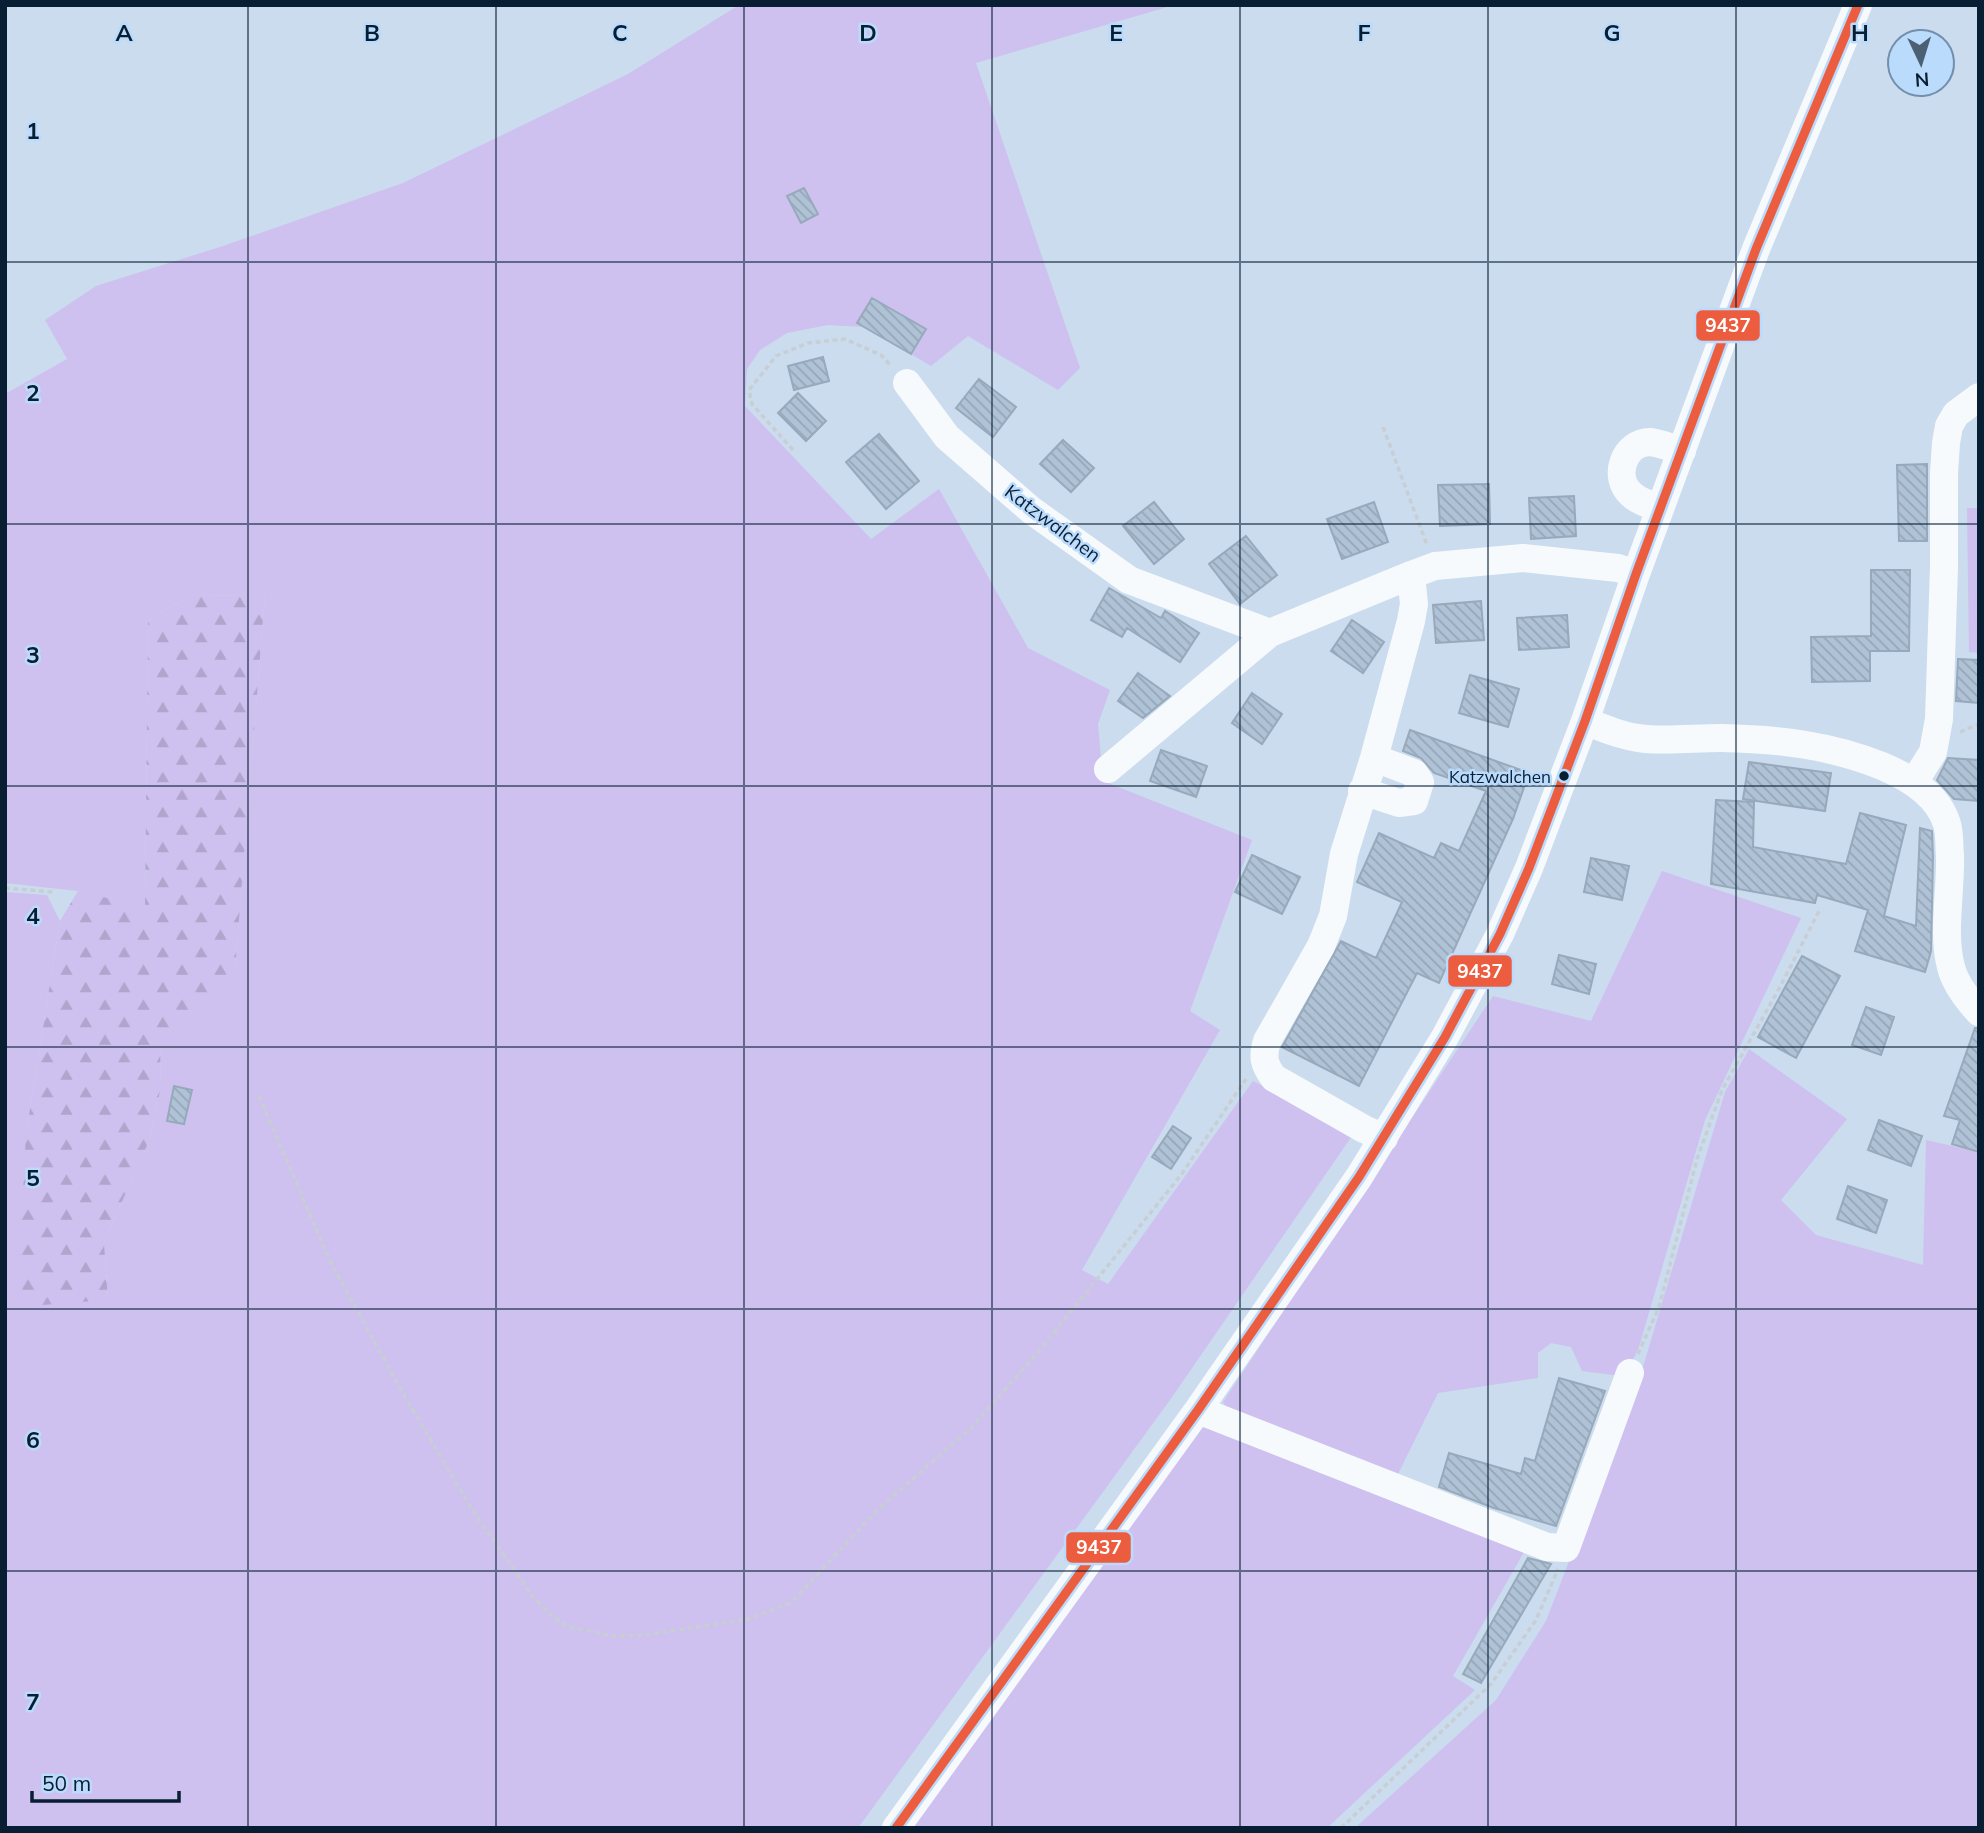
<svg xmlns="http://www.w3.org/2000/svg" width="1984" height="1833" font-family="Mulish,sans-serif">
<defs>
<pattern id="forest-firs" width="22" height="20" patternUnits="userSpaceOnUse" patternTransform="scale(1.75)"><rect width="22" height="20" fill="#cec0ef"/><path d="M5 1l3.5 6h-7zM16 11l3.5 6h-7z" fill="#afa5cd"/></pattern>
<pattern id="building-back-hatch" width="6" height="6" patternUnits="userSpaceOnUse" patternTransform="scale(1.75)"><rect width="6" height="6" fill="#afc2d6"/><path d="M-1 5l2 2M0 0l6 6M5-1l2 2" fill="none" stroke="#95a6b8"/></pattern>
</defs>
<rect width="100%" height="100%" fill="#cadcee"/>
<path fill="#cec0ef" d="M739 5H1174L976 63 1080 368 1058 390 968 336 931 366 866 327 828 325 787 333 760 350 747 369 745 406 871 539 939 489 1028 648 1110 690 1098 724 1103 781 1252 840 1190 1011 1220 1030 1082 1270 1108 1284 1253 1081 1354 1133 1170 1400 858 1828H5V892L47 895 60 921 26 1134 108 1300 104 1242 149 1141 161 1087 160 1039 234 981 265 595 190 596 148 620 145 908 78 891 5 883V394L67 359 45 320 96 286 223 246 403 183 628 74Z
M1967 508H1979V653L1969 652Z
M1662 871 1801 918 1705 1120 1639 1347 1631 1364 1621 1376 1582 1371 1571 1347 1551 1343 1538 1353V1378L1438 1393 1395 1480 1232 1418 1223 1402 1493 996 1591 1021Z
M1749 1049 1847 1119 1781 1200 1816 1235 1923 1265 1926 1140 1979 1152V1828H1355L1496 1700 1546 1621 1640 1377 1725 1092Z
M1201 1426 1528 1545 1453 1676 1475 1690 1327 1828H911Z"/>
<path fill="url(#forest-firs)" d="M265 595 234 982 160 1039 161 1087 149 1141 104 1242 108 1300 28 1306 18 1278 26 1134 60 921 78 891 145 907 148 620 190 596Z"/>
<path fill="url(#building-back-hatch)" stroke="#97a9bb" stroke-width="2" d="M804 188 818 214 801 223 787 196Z
M872 298 926 329 911 354 857 323Z
M823 357 829 381 794 390 788 366Z
M979 379 1016 407 993 437 956 408Z
M798 393 826 421 806 441 778 413Z
M879 434 919 481 886 509 846 462Z
M1063 440 1094 468 1071 492 1040 464Z
M1927 464V541H1899L1897 465Z
M1489 484 1490 524 1440 526 1438 485Z
M1574 496 1576 536 1531 539 1529 498Z
M1154 502 1184 539 1154 564 1123 526Z
M1374 502 1388 542 1342 559 1327 519Z
M1246 536 1277 575 1240 604 1209 564Z
M1871 570H1910L1909 651H1870V681L1812 682 1811 637 1871 636Z
M1109 588 1161 618 1165 611 1199 633 1180 662 1127 628 1122 637 1091 620Z
M1481 601 1484 640 1436 643 1433 605Z
M1567 615 1569 647 1519 650 1517 618Z
M1352 620 1384 642 1363 673 1331 651Z
M1958 659 1979 660V703L1956 701Z
M1138 673 1170 696 1143 718 1118 701Z
M1470 675 1519 689 1508 727 1459 713Z
M1252 693 1282 714 1262 744 1232 723Z
M1410 730 1529 773 1513 819 1439 983 1417 973 1359 1086 1282 1047 1341 941 1376 958 1402 902 1357 882 1379 833 1434 858 1441 843 1459 851 1486 791 1434 773 1421 758 1403 751Z
M1161 750 1207 766 1196 797 1150 781Z
M1948 758 1979 760V801L1954 799 1937 780Z
M1749 762 1831 773 1825 811 1743 799Z
M1716 800 1754 802 1753 847 1846 864 1860 813 1906 825 1884 916 1916 926 1920 828 1932 831 1933 857 1931 951 1925 972 1855 951 1868 910 1817 895 1815 903 1711 884Z
M1252 855 1300 877 1282 914 1235 892Z
M1591 858 1629 866 1622 900 1584 892Z
M1559 955 1596 964 1589 994 1552 984Z
M1802 956 1840 976 1796 1058 1758 1037Z
M1866 1007 1894 1017 1881 1055 1852 1045Z
M1975 1028H1979V1152L1952 1144 1960 1120 1944 1116Z
M174 1086 192 1090 184 1124 167 1121Z
M1879 1120 1922 1136 1911 1166 1868 1150Z
M1173 1126 1191 1138 1171 1169 1152 1157Z
M1848 1186 1887 1200 1876 1233 1837 1219Z
M1559 1378 1605 1391 1556 1526 1494 1508 1439 1487 1449 1453 1521 1474 1525 1458 1535 1461Z
M1528 1558 1551 1564 1481 1683 1463 1674Z"/>
<g fill="none" stroke-linecap="round" stroke-linejoin="round">
<path stroke="#c8ced4" stroke-width="3.5" stroke-dasharray="5 3.5" stroke-linecap="butt" d="M1383 427 1427 545
M793 450 752 404 749 390 776 356 808 343 845 339 881 355 891 366
M1960 732 1979 724
M5 888 53 892
M259 1096 330 1261 400 1388 469 1505 533 1597 552 1616 569 1627 613 1636 646 1635 748 1619 791 1603 878 1509 969 1430 1040 1350 1181 1175 1246 1079
M1638 1354 1659 1307 1697 1159 1722 1090 1780 987 1819 911
M1341 1828 1491 1684 1536 1620 1558 1569"/>
<path stroke="#f7fafc" stroke-width="28" d="M907 383 947 437 1031 510 1129 580 1270 633
M1660 507C1650 505 1639 502 1631 494 1612 477 1624 442 1650 442 1661 443 1671 448 1682 451
M1585 721C1605 729 1624 737 1646 739 1671 741 1696 738 1721 738 1777 739 1830 745 1882 766 1908 777 1938 794 1947 824 1950 834 1949 846 1950 856 1951 891 1942 934 1951 967 1955 984 1968 1000 1979 1012
M1108 769 1270 633 1411 575 1435 566 1523 558 1618 568 1636 574
M1914 782 1933 752 1939 719 1944 567V473L1946 443 1949 426 1956 414 1979 397
M1362 791 1399 803 1414 801 1420 782 1414 773 1374 758
M1384 1138 1364 1129 1274 1078C1264 1065 1262 1057 1267 1041L1321 946 1333 916 1344 854 1374 758 1411 621 1414 604 1411 575
M1198 1410 1547 1547 1566 1548 1630 1373
M896 1828 1198 1410 1359 1177 1445 1037 1467 996 1500 934 1529 868 1585 721 1636 574 1756 249 1858 5"/>
<defs>
<path id="bus-1" d="M896 1828 1198 1410 1359 1177 1445 1037 1500 934 1529 868 1585 721 1636 574 1756 249 1858 5"/>
</defs>
<use href="#bus-1" stroke="#bbdbfd" stroke-width="14"/>
<use href="#bus-1" stroke="#ec5d40" stroke-width="9"/>
</g>
<path fill="none" stroke="#081e33" stroke-width="2" stroke-opacity="0.55" d="M248 5V1828M496 5V1828M744 5V1828M992 5V1828M1240 5V1828M1488 5V1828M1736 5V1828M5 262H1979M5 524H1979M5 786H1979M5 1047H1979M5 1309H1979M5 1571H1979"/>
<circle fill="#081e33" stroke="#bbdbfd" stroke-width="2.5" cx="1564" cy="776" r="6"/>
<g text-anchor="middle" stroke-width="5" stroke-linejoin="round" paint-order="stroke">
<g font-size="17" fill="#081e33" stroke="#bbdbfd" text-anchor="end">
<text x="1551" y="783">Katzwalchen</text>
</g>
<g font-size="19" fill="#081e33" stroke="#bbdbfd">
<text transform="translate(1053 523) rotate(37)" y="7">Katzwalchen</text>
</g>
</g>
<g font-size="23" text-anchor="middle" font-weight="bold" fill="#081e33" stroke="#bbdbfd" stroke-width="5" stroke-linejoin="round" paint-order="stroke">
<text x="124" y="41">A</text>
<text x="372" y="41">B</text>
<text x="620" y="41">C</text>
<text x="868" y="41">D</text>
<text x="1116" y="41">E</text>
<text x="1364" y="41">F</text>
<text x="1612" y="41">G</text>
<text x="1860" y="41">H</text>
<text x="33" y="139">1</text>
<text x="33" y="401">2</text>
<text x="33" y="663">3</text>
<text x="33" y="924">4</text>
<text x="33" y="1186">5</text>
<text x="33" y="1448">6</text>
<text x="33" y="1710">7</text>
</g>
<g stroke="#bbdbfd" stroke-width="2.5">
<rect x="1695" y="309" width="66" height="33" rx="7" fill="#ec5d40"/>
<rect x="1447" y="954" width="66" height="34" rx="7" fill="#ec5d40"/>
<rect x="1065" y="1531" width="67" height="33" rx="7" fill="#ec5d40"/>
</g>
<g font-size="19" text-anchor="middle" font-weight="bold" fill="#fff">
<text x="1728" y="332">9437</text>
<text x="1480" y="978">9437</text>
<text x="1099" y="1554">9437</text>
</g>
<rect width="1984" height="1833" fill="none" stroke="#081e33" stroke-width="14"/>
<g transform="translate(1921 63) rotate(176)"><circle r="33" fill="#bbdbfd" stroke="#738fac" stroke-width="2"/>
<path d="M0-5L12 26L0 18L-12 26Z" fill="#4c6074"/>
<text y="-10" font-size="19" font-weight="bold" text-anchor="middle" fill="#081e33">N</text>
</g>
<path d="M32 1791v10h147v-10" fill="none" stroke="#081e33" stroke-width="3.5"/>
<text x="42" y="1791" font-size="21" fill="#081e33" stroke="#bbdbfd" stroke-width="5" paint-order="stroke">50 m</text>
</svg>
